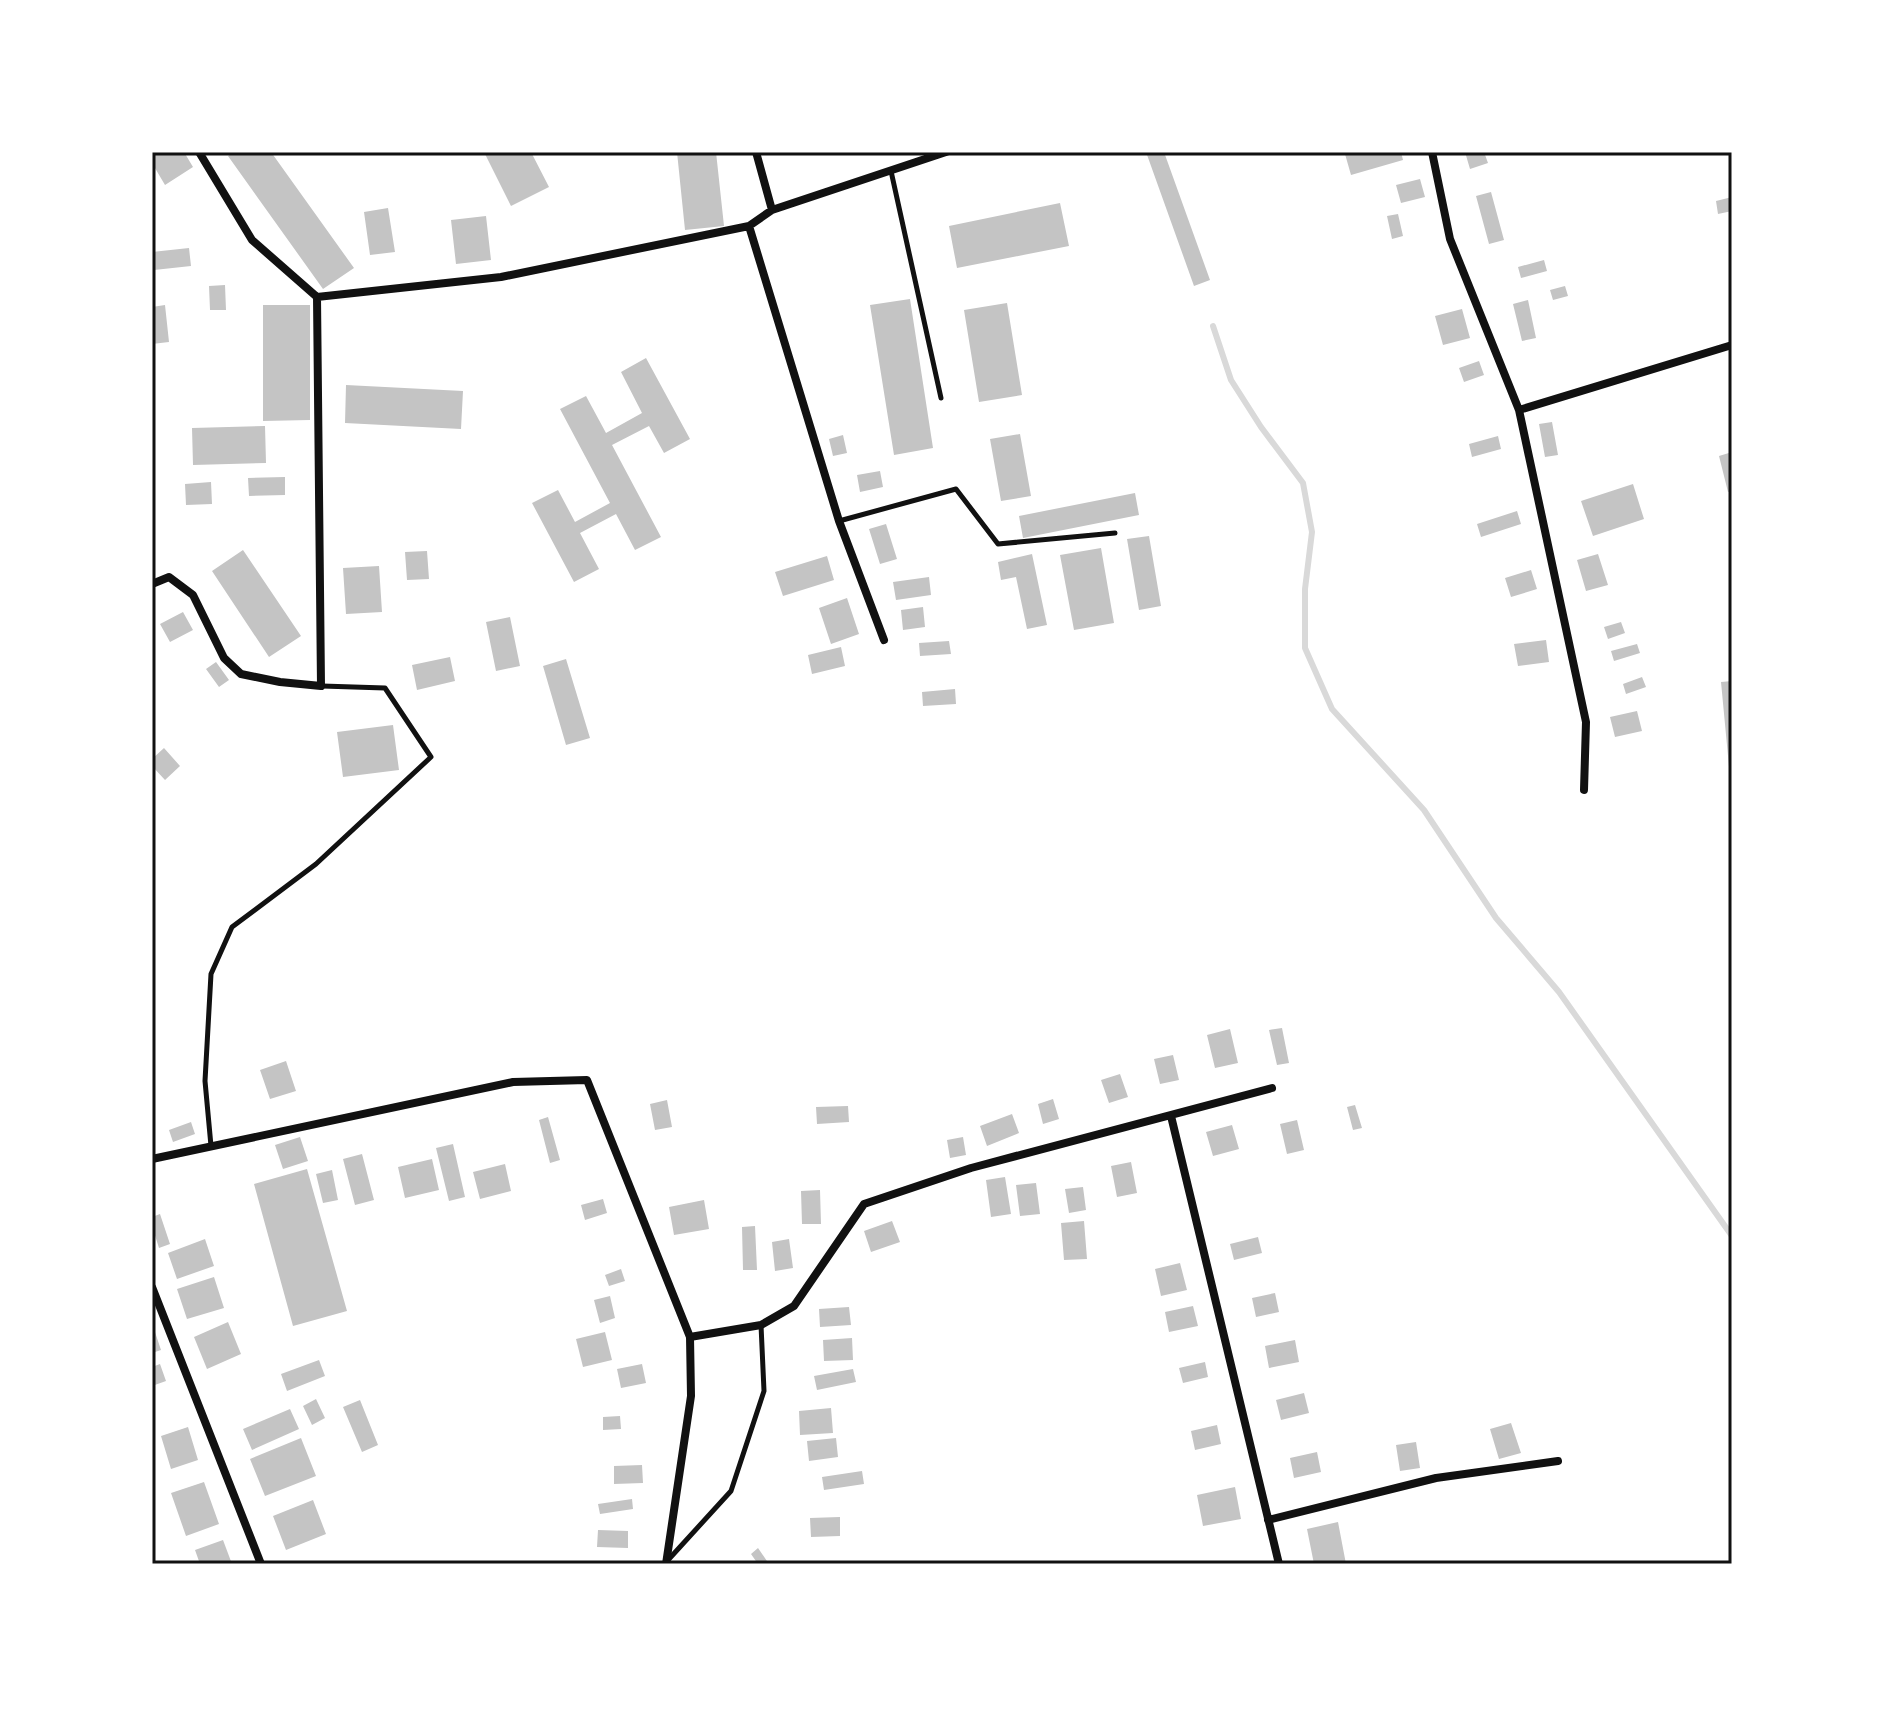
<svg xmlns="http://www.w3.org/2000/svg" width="1884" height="1716" font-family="Rubik,sans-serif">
<rect width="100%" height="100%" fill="#fff"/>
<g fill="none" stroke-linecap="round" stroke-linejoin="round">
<path stroke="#d9d9d9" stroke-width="6" d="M1213 326 1231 380 1261 427 1303 483 1312 532 1305 589V648L1332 709 1424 810 1496 918 1559 992 1732 1236"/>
</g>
<path fill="#c4c4c4" d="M152 152H184L193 167 165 185 152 163Z
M234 152H271L354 268 323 289 228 156Z
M484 152H531L549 187 511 206Z
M677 152H716L724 226 685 230Z
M1146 152H1164L1210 280 1194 286Z
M1353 152H1401L1403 160 1351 175 1345 154Z
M1465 152H1484L1488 163 1470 169Z
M1420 179 1425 197 1401 203 1396 185Z
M1491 192 1504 240 1489 244 1476 196Z
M1732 197V211L1718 214 1716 201Z
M1060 203 1069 246 957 268 949 226Z
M388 208 395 252 370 255 364 212Z
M1398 214 1403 236 1392 239 1387 216Z
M486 216 491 260 456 264 451 220Z
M189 248 191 266 154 270 152 252Z
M1544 260 1547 271 1521 278 1518 267Z
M225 285 226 310H210L209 286Z
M1565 286 1568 296 1553 300 1550 290Z
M910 299 933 448 894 455 870 305Z
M1528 300 1536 338 1522 341 1513 304Z
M1007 303 1022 395 979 402 964 310Z
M165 305 169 342 152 344V307Z
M263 305H310V420L263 421Z
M1462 309 1470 338 1443 345 1435 316Z
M646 358 690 439 664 453 649 426 612 445 661 537 635 550 616 514 580 533 599 569 574 582 532 503 558 490 575 522 610 503 560 409 586 396 606 433 642 413 621 372Z
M1479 361 1484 375 1464 382 1459 368Z
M346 385 463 391 461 429 345 423Z
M1552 422 1558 455 1545 457 1539 424Z
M265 426 266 463 193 465 192 428Z
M1020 434 1031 496 1001 501 990 439Z
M843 435 847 453 833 456 829 439Z
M1498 436 1501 449 1472 457 1469 444Z
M1732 452V491L1728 492 1719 456Z
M880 471 883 487 860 492 857 475Z
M285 477V495L249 496 248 478Z
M211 482 212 504 186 505 185 484Z
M1633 484 1644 519 1593 536 1581 501Z
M1135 493 1139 515 1023 538 1019 516Z
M1517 511 1521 524 1481 537 1477 524Z
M886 524 897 559 880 564 869 529Z
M1149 536 1161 606 1139 610 1127 539Z
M1101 548 1114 623 1074 630 1060 555Z
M243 550 301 636 269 657 212 571Z
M427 551 429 579 407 580 405 552Z
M1032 554 1047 625 1027 629 1016 577 1001 580 998 562Z
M1598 554 1608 585 1586 591 1577 560Z
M827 556 834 580 783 596 775 572Z
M379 566 382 612 346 614 343 568Z
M1531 570 1537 589 1511 597 1505 578Z
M929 577 931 595 896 600 893 582Z
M847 598 859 634 831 644 819 608Z
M923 607 925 627 903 630 901 610Z
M183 612 193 630 170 642 160 624Z
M510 617 520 666 496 671 486 622Z
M1621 622 1625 633 1608 639 1604 627Z
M1546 640 1549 662 1518 666 1514 644Z
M949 641 951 654 920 656 919 643Z
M1637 644 1640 653 1614 661 1611 651Z
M841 647 845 666 812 674 808 655Z
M450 657 455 681 417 690 412 665Z
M566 659 590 738 566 745 543 666Z
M216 662 229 680 219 687 206 669Z
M1642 677 1646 687 1626 694 1623 684Z
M1732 681V777H1730L1721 682Z
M955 689 956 704 923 706 922 692Z
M1637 711 1642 731 1615 737 1610 717Z
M393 725 399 770 343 777 337 732Z
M164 748 180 766 165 780 152 766V759Z
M1282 1028 1289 1063 1277 1065 1269 1030Z
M1230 1029 1238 1063 1215 1068 1207 1035Z
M1173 1055 1179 1080 1160 1084 1154 1059Z
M286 1061 296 1091 270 1099 260 1070Z
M1120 1074 1128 1097 1109 1103 1101 1080Z
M1053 1099 1059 1119 1043 1124 1038 1104Z
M667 1100 672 1127 655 1130 650 1104Z
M1355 1105 1362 1128 1353 1130 1347 1107Z
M848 1106 849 1122 817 1124 816 1107Z
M1012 1114 1019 1133 987 1146 980 1126Z
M548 1117 560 1160 550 1163 539 1120Z
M1297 1120 1304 1150 1287 1154 1280 1124Z
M191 1122 195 1134 173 1142 169 1130Z
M1232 1125 1239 1149 1213 1156 1206 1132Z
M300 1137 308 1161 283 1169 275 1145Z
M963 1137 966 1155 950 1158 947 1140Z
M453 1144 465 1197 449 1201 436 1148Z
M362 1154 374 1200 355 1205 343 1159Z
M432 1159 439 1190 405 1198 398 1167Z
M1131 1162 1137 1193 1117 1197 1111 1166Z
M505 1164 511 1191 480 1199 473 1172Z
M307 1169 347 1311 293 1326 254 1184Z
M332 1170 338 1200 323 1203 316 1174Z
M1005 1177 1011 1214 991 1217 986 1180Z
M1036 1183 1040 1214 1020 1216 1016 1185Z
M1083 1187 1086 1210 1069 1213 1065 1189Z
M820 1190 821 1224H802L801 1191Z
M603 1199 607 1213 585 1220 581 1205Z
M704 1200 709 1229 674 1235 669 1207Z
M160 1214 170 1244 159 1248 152 1226V1217Z
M892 1221 900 1242 871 1252 864 1231Z
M1084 1221 1087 1259 1064 1260 1061 1223Z
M755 1226 757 1270H743L742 1227Z
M1258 1237 1262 1253 1234 1260 1230 1244Z
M205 1239 214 1266 177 1279 168 1253Z
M789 1239 793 1268 775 1271 772 1242Z
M1180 1263 1187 1290 1161 1296 1155 1269Z
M621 1269 625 1281 609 1286 605 1275Z
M214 1277 224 1308 187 1319 177 1289Z
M1275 1293 1279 1312 1256 1317 1252 1298Z
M610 1296 615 1318 600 1323 594 1300Z
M1193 1306 1198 1326 1169 1332 1165 1312Z
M849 1307 851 1325 820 1327 819 1309Z
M228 1322 241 1354 207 1369 194 1337Z
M152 1323 161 1350 152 1353Z
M605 1332 612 1360 583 1367 576 1339Z
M852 1338 853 1360 824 1361 823 1340Z
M1295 1340 1299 1362 1269 1368 1265 1346Z
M319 1360 325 1376 287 1391 281 1374Z
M1205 1362 1208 1377 1183 1383 1179 1368Z
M160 1364 166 1381 152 1386V1367Z
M642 1364 646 1383 621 1388 617 1369Z
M853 1369 856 1382 817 1390 814 1376Z
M1304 1393 1309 1413 1281 1420 1276 1400Z
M316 1399 325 1418 312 1425 303 1406Z
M360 1400 378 1445 362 1452 343 1407Z
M831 1408 833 1433 800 1435 799 1411Z
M290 1409 299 1429 252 1450 243 1429Z
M620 1416 621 1429 603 1430V1417Z
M1511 1423 1521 1453 1499 1459 1490 1429Z
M1217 1425 1221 1444 1195 1450 1191 1431Z
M188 1427 198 1460 171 1469 161 1436Z
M301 1438 316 1476 265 1496 250 1459Z
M836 1438 838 1457 809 1461 807 1441Z
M1416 1442 1420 1468 1400 1471 1396 1445Z
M1317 1452 1321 1472 1294 1478 1290 1458Z
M642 1465 643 1483 614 1484V1466Z
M862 1471 864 1484 824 1490 822 1477Z
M204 1482 219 1524 186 1536 171 1493Z
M1235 1487 1241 1519 1203 1526 1197 1495Z
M632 1499 633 1509 600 1514 598 1504Z
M313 1500 326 1534 286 1550 273 1516Z
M840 1517V1536L811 1537 810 1518Z
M1338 1522 1346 1564H1314L1307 1529Z
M598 1530 628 1531V1548L597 1547Z
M223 1540 232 1564H200L195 1550Z
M758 1548 769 1564H758L751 1554Z"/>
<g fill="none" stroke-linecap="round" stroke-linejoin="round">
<path stroke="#111" stroke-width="5" d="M891 171 941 398
M839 521 956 489 998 544 1115 533
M211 1146 205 1081 211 974 232 927 316 864 431 757 385 688 322 686
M669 1559 731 1491 764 1391 761 1325"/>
<path stroke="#111" stroke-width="8" d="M199 152 252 240 317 297 501 277 749 226 772 210 946 152
M756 152 772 210
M1432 152 1450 239 1519 410 1586 722 1584 790
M749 226 839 521 884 640
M1519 410 1732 345
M152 584 169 577 193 595 224 658 241 674 280 682 321 686 317 297
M1171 1116 1279 1564
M152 1159 513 1082 587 1080 690 1337 691 1396 666 1564
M152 1287 261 1564
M690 1337 761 1325 794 1306 864 1204 971 1168 1272 1088
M1268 1520 1436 1478 1558 1461"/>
</g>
<rect width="1884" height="1716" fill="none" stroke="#ffffff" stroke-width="308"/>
<rect x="154" y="154" width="1576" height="1408" fill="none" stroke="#111" stroke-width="3"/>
</svg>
